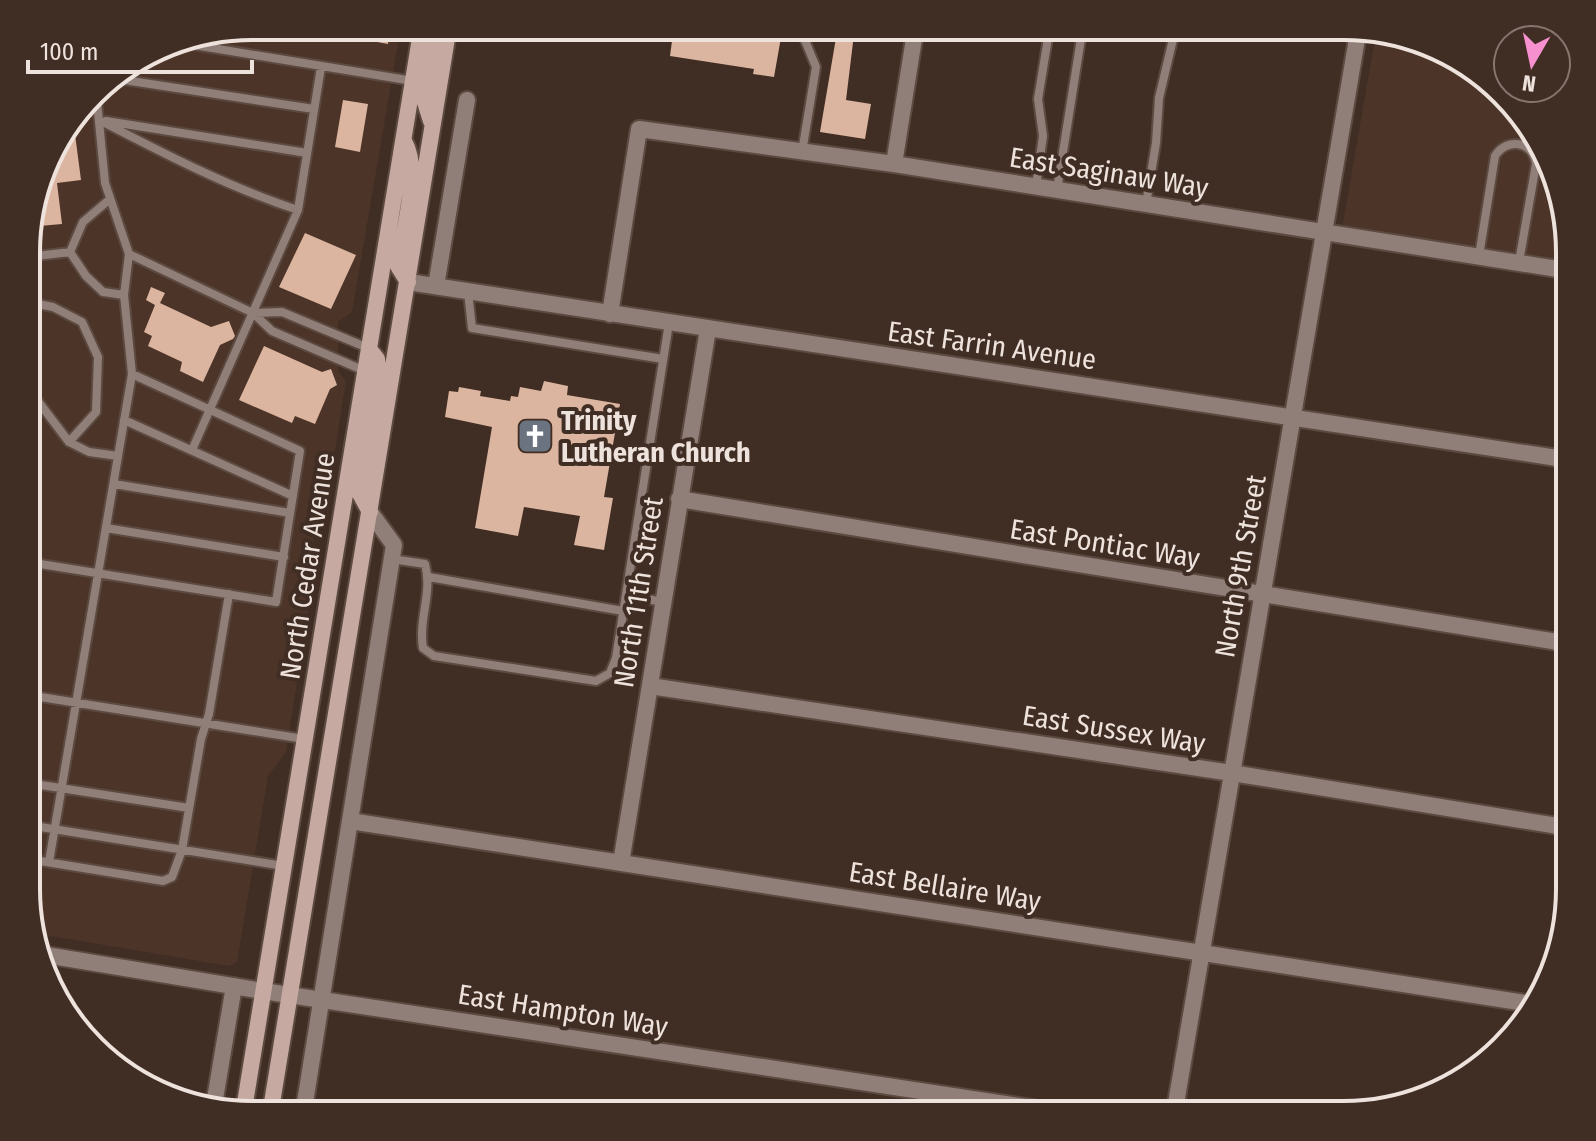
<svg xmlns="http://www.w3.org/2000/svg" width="1596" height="1141" font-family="'Fira Sans Condensed',sans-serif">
<rect width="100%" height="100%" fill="#402d24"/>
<path fill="#4d3428" d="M252 26H401L352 312 338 322V371L346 381 333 463 324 478 308 571 311 594 286 752 268 776 237 962 229 966 33 933 28 918V222L56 140 103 82 179 38Z
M1376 33 1482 73 1546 152 1570 238V262L1342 229Z"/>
<path fill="#dbb59f" d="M352 26H390L388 44 350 37Z
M674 26H783L774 77 753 74 754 69 670 56Z
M838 26H855L846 100 871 104 865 139 820 132Z
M343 100 368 104 360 152 335 147Z
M73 119 81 180 57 183 62 224 28 227 56 140Z
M305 233 356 255 331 309 279 287Z
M151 287 165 293 160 303 211 327 229 321 235 336 233 339 220 345 203 382 180 371 182 362 148 346 152 336 144 332 155 305 146 300Z
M264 346 322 372 331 369 337 385 330 389 315 424 295 416 292 423 239 400Z
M544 381 568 386 567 395 620 404 604 497 613 498 604 550 574 545 580 516 524 507 518 536 475 528 492 427 445 417 449 391 458 392 459 387 481 391 480 396 510 401 511 396 518 397 520 387 541 391Z
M28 730 41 732 34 772 28 771Z"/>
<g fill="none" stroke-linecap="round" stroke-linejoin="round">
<defs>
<path id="lane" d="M799 26 816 67 802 152
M1333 26 1358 33
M179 38 188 44 413 81
M111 78 314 109
M99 120C163 153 230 188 298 210
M106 121 307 153
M1036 186 1043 136 1038 99 1050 26
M1057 190 1083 26
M1146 204 1156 143 1159 98 1174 35 1222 26
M70 252 86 276 103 292 124 295
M129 254 253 313
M1479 256 1495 156C1507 137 1533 141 1536 164L1519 262
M28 257 70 252 83 222 110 199
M468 292 472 328 663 359
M28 302 53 307 82 322 98 357 96 412 69 442
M365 371 272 331 253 313 282 312 368 348
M28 388 69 442 89 452 118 456
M124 420 293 496
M192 450 298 210 321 67
M114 484 290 513
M106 528 284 557
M392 559 425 564C433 592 418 620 423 648L434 656 596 681 610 673 616 658 669 323
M28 562 276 602 300 451 132 374
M429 577 623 611
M626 595 663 602
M28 695 304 739
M28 783 189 808
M28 825 284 866
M28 859 163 881 172 877 182 850 201 739 209 714 229 594
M49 862 132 374 124 295 129 254 105 183 96 91"/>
<path id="street" d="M894 164 916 26
M408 282 1570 460
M436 286 467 100
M610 314 639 129 894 164 1570 271
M679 499 1570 644
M650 686 1232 773 1570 828
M350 821 1532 1004
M621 863 708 329
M40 954 263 991 1078 1115
M214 1105 234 986
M303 1115 394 545 370 512
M1174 1115 1359 27"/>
<path id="secondary" d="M431 121 425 102 436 26
M404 141C422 173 403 230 398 266L408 282
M369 349 377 359 379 375 359 492 370 512
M243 1115 422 26
M270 1115 449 26"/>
</defs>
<use href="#lane" stroke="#5c4a41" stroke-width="12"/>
<use href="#street" stroke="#5c4a41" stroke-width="20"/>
<use href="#secondary" stroke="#5c4a41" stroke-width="20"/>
<use href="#lane" stroke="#907e79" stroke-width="8"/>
<use href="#street" stroke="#907e79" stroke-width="16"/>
<use href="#secondary" stroke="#c6a9a0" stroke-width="16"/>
</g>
<defs>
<symbol id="church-square" viewBox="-11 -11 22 22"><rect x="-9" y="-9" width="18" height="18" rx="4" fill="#6b7280" stroke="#402d24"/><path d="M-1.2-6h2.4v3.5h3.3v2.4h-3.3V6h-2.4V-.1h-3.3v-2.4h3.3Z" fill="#fff"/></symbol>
</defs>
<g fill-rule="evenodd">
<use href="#church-square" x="515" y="416" width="40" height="40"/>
</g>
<g text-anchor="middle" stroke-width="8" stroke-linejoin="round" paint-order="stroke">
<g font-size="28" fill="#eee2dc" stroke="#402d24">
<text transform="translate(1109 172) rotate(9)" y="10">East Saginaw Way</text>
<text transform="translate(992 345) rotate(8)" y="10">East Farrin Avenue</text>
<text transform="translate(1105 543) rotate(9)" y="10">East Pontiac Way</text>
<text transform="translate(307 566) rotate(-81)" y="10">North Cedar Avenue</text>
<text transform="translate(1240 566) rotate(-80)" y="10">North 9th Street</text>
<text transform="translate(638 592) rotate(-81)" y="10">North 11th Street</text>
<text transform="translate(1114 729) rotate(9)" y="10">East Sussex Way</text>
<text transform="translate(945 886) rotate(9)" y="10">East Bellaire Way</text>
<text transform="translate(563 1010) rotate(9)" y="10">East Hampton Way</text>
</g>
<g font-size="28" font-weight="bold" fill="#eee2dc" stroke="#402d24" text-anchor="start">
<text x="561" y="430">Trinity<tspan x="561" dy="32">Lutheran Church</tspan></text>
</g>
</g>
<path d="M0 0H1596V1141H0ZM252 40H1344A212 212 0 0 1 1556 252V889A212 212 0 0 1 1344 1101H252A212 212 0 0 1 40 889V252A212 212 0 0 1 252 40Z" fill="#402d24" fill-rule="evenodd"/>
<path fill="none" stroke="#eee2dc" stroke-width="4" d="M252 40H1344A212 212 0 0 1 1556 252V889A212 212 0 0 1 1344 1101H252A212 212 0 0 1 40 889V252A212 212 0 0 1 252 40Z"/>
<g transform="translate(1532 64) rotate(189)"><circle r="38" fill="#402d24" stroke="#86756e" stroke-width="2"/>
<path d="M0-6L14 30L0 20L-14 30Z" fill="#f690cf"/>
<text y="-12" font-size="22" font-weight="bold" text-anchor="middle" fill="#eee2dc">N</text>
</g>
<path d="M28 60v12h224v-12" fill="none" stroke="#eee2dc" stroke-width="4"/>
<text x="40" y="60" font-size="24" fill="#eee2dc" stroke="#402d24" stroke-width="6" paint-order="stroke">100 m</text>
</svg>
